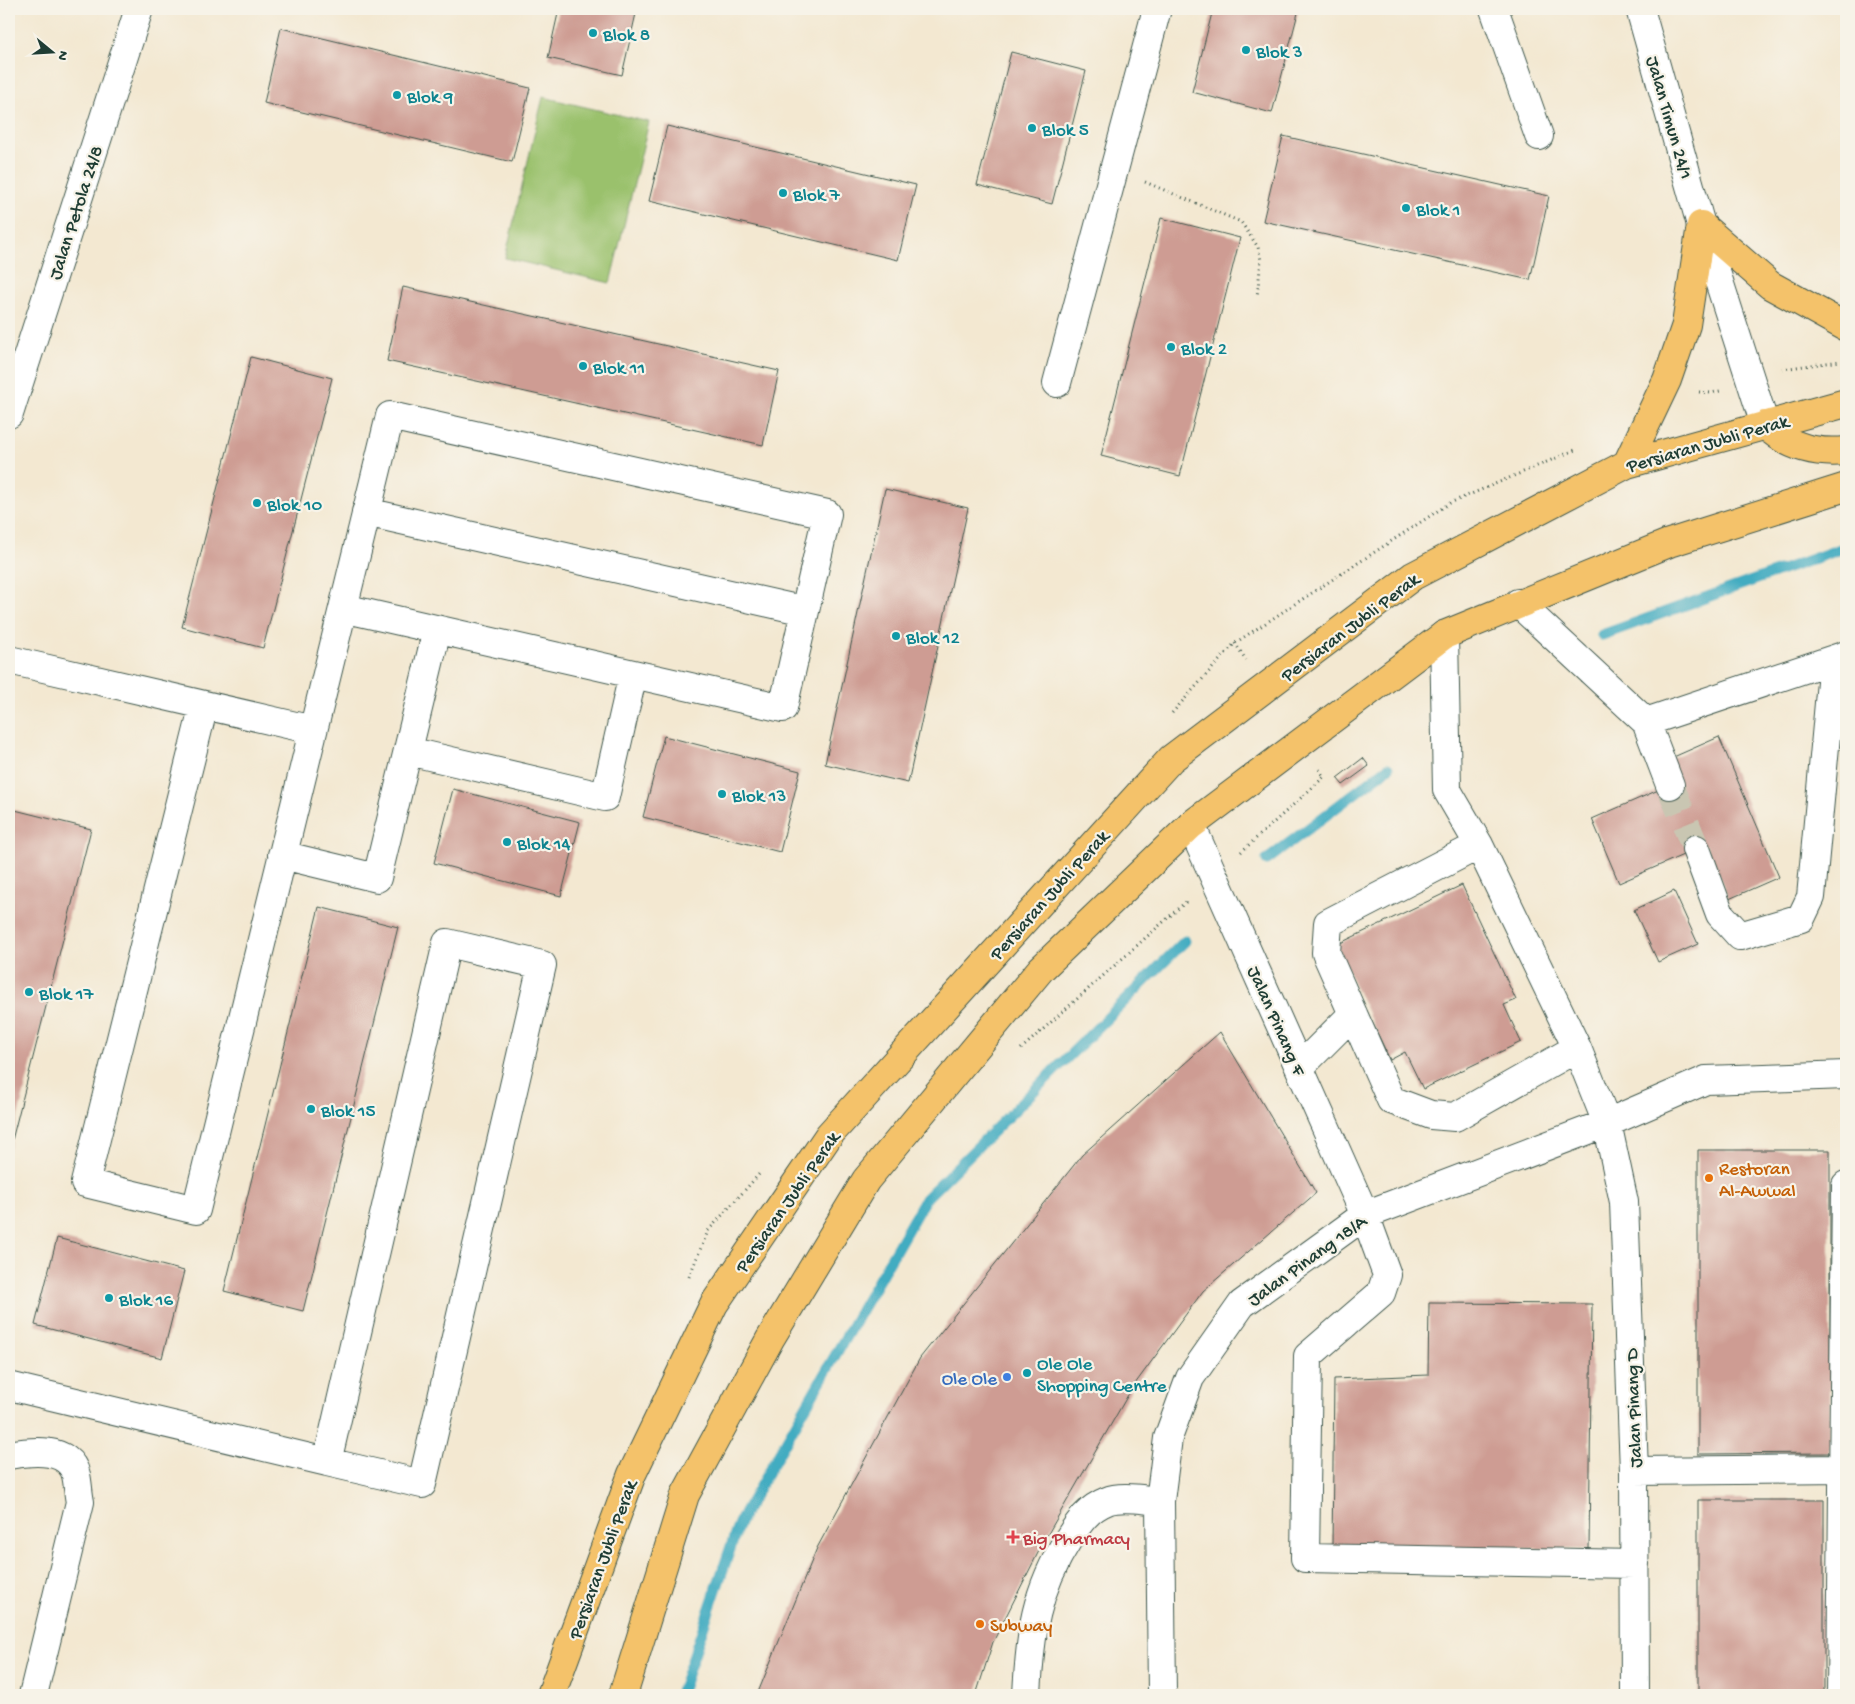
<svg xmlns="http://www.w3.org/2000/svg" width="1855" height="1704" font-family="'Gochi Hand',sans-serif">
<rect width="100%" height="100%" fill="#f7f3e8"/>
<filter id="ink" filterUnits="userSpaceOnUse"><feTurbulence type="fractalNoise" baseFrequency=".02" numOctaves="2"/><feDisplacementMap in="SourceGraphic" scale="10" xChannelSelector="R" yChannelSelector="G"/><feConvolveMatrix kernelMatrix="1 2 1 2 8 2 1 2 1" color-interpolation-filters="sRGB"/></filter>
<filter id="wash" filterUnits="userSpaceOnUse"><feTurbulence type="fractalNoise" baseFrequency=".0096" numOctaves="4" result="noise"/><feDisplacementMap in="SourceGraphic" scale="20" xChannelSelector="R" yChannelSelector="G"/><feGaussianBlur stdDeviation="1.12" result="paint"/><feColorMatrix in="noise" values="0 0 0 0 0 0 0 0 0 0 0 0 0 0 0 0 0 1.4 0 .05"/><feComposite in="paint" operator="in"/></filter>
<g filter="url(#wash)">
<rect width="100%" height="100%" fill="#f3e8d1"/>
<path fill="#9ac16c" stroke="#5c7f50" d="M543 97 649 122 610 283 505 258Z"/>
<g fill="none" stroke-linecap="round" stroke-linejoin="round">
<path stroke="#42acc1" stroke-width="11" d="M1602 635 1846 547
M1267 860 1388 768
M680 1695 739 1523 925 1199 1185 941"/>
</g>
<g id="blocks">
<path fill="#ce9c93" d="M559 9H637L622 75 548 58Z
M1213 9H1299L1272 113 1192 92Z
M281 28 530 88 512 162 264 103Z
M1011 52 1086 71 1052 204 977 185Z
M667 126 916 185 898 260 649 201Z
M1283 136 1549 196 1530 280 1263 221Z
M1161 218 1240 238 1180 476 1101 456Z
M403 287 779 371 763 445 387 361Z
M251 357 332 378 263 648 182 627Z
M885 489 968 508 908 783 825 764Z
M664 736 800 771 780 852 643 817Z
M1719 737 1779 877 1729 899 1706 845 1619 883 1592 819 1679 781 1669 759Z
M1363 758 1369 766 1343 785 1337 778Z
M453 789 580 822 561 896 434 863Z
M11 809 91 829 9 1152V816Z
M1462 885 1516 1000 1504 1005 1521 1042 1423 1089 1405 1052 1390 1060 1336 945Z
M1674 891 1698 944 1658 962 1634 910Z
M319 907 398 927 303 1311 224 1291Z
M1220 1032 1316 1193 1203 1291 1132 1388 1045 1539 993 1642 976 1695H757L817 1548 920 1358 1082 1155Z
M1698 1150H1830V1453L1698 1454Z
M57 1238 184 1271 162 1358 35 1325Z
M1429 1303 1592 1304 1589 1549 1332 1547 1334 1379 1428 1375Z
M1698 1500H1824V1695H1698Z"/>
</g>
</g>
<g filter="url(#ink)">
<use href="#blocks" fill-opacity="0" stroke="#3f574c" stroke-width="1"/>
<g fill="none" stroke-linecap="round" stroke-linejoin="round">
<path stroke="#c9c6b2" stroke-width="28" stroke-dasharray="28 14" stroke-linecap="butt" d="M1670 785 1696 849"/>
<defs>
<path id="minor" d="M1494 9 1539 136
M1640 9 1701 225 1765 425
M1057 383 1157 9
M9 414 139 9
M366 512 805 611
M1518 603 1646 722 1846 655
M1444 635 1447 790 1479 845 1577 1048 1607 1123 1624 1202 1634 1471 1635 1695
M9 660 313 730
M204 705 85 1183 196 1210 390 416 827 514 783 708 343 608
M1646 722 1670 785
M408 751 605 797 633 674
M1191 825 1365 1215 1387 1275 1381 1293 1308 1356 1305 1558 1635 1564
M1479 845 1328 923 1326 953 1391 1100 1431 1115 1455 1117 1577 1048
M1696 849 1720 914 1740 936 1801 918 1811 897 1833 660
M282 855 377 878 437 630
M447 943 542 965 422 1484 327 1462Z
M1300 1067 1353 1014
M9 1386 327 1462
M9 1455C31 1451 69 1446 76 1475 78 1483 78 1493 80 1502L33 1695
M1634 1471 1846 1469
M1027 1695C1030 1634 1035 1591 1069 1538 1079 1522 1089 1508 1107 1501 1121 1495 1145 1500 1160 1501
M1162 1695 1160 1501 1168 1438 1190 1378 1242 1304 1365 1215 1607 1123 1706 1080 1846 1075
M1841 1695 1846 1185"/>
<path id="major" d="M1701 225 1770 285 1846 327
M1765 425C1788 447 1815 454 1846 451
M1627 464 1667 380 1686 325 1701 225
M551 1695 632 1474 714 1304 829 1135 1171 759 1413 576 1627 464 1846 403
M623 1695 685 1495 770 1339 866 1180 1041 969 1191 825 1444 635 1669 543 1846 487"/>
</defs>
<use href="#minor" stroke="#3f574c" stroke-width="30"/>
<use href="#major" stroke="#3f574c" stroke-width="30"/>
<path stroke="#3f574c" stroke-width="3" stroke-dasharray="1 4" stroke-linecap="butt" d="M1145 182 1241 222 1258 247 1261 260 1257 297
M1782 369 1841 361
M1699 392 1711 393 1720 391
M1235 643 1246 660
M1172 713 1235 643 1450 503 1575 450
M1241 852 1324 777 1319 769
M1021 1049 1188 900
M689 1277 708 1231 761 1172"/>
<use href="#minor" stroke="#fff" stroke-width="28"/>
<use href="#major" stroke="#f4c26a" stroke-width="28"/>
</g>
</g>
<g fill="#0f9aa8" stroke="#f7f3e8" stroke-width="2">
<circle cx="593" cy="33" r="5"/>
<circle cx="1246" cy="50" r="5"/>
<circle cx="397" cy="95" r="5"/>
<circle cx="1032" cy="128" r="5"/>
<circle cx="783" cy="193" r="5"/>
<circle cx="1406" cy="208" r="5"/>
<circle cx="1171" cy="347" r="5"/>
<circle cx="583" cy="366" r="5"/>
<circle cx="257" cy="503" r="5"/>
<circle cx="896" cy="636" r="5"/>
<circle cx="722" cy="794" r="5"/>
<circle cx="507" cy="842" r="5"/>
<circle cx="29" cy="992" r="5"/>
<circle cx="311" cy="1109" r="5"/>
<circle cx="109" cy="1298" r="5"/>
<circle cx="1027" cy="1373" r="5"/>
</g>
<g fill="#e8710a" stroke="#f7f3e8" stroke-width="2">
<circle cx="1709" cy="1178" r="5"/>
<circle cx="980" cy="1624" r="5"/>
</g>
<circle fill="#3f7fe0" stroke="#f7f3e8" stroke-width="2" cx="1007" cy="1377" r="5"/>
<path fill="#e0444e" stroke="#f7f3e8" stroke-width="2" d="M1010.5 1529.5h5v5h5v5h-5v5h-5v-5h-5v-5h5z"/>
<g text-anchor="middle" stroke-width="4.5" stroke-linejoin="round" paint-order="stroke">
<g font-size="19" fill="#0d838f" stroke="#f7f3e8" text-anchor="start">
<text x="603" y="40">Blok 8</text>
<text x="1256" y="57">Blok 3</text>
<text x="407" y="102">Blok 9</text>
<text x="1042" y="135">Blok 5</text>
<text x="793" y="200">Blok 7</text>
<text x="1416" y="215">Blok 1</text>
<text x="1181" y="354">Blok 2</text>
<text x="593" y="373">Blok 11</text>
<text x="267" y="510">Blok 10</text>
<text x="906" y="643">Blok 12</text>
<text x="732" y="801">Blok 13</text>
<text x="517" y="849">Blok 14</text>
<text x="39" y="999">Blok 17</text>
<text x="321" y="1116">Blok 15</text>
<text x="119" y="1305">Blok 16</text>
<text x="1037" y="1369">Ole Ole<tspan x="1037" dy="22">Shopping Centre</tspan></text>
</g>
<g font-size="19" fill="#1f3d34" stroke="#f7f3e8">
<text transform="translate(1671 117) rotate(74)" y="7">Jalan Timun 24/1</text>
<text transform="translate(74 212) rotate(-72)" y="7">Jalan Petola 24/8</text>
<text transform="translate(1707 442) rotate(-16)" y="7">Persiaran Jubli Perak</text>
<text transform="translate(1349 626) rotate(-37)" y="7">Persiaran Jubli Perak</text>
<text transform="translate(1048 894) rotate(-48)" y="7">Persiaran Jubli Perak</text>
<text transform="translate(1278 1020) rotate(66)" y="7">Jalan Pinang F</text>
<text transform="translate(786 1201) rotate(-55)" y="7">Persiaran Jubli Perak</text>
<text transform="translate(1306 1259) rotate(-36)" y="7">Jalan Pinang 18/A</text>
<text transform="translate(1632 1408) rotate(-92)" y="7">Jalan Pinang D</text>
<text transform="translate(601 1559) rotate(-70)" y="7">Persiaran Jubli Perak</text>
</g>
<g font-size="19" fill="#c56008" stroke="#f7f3e8" text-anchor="start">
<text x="1719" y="1174">Restoran<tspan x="1719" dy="22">Al-Awwal</tspan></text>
<text x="990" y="1631">Subway</text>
</g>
<g font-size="19" fill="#366cbe" stroke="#f7f3e8" text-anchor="end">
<text x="997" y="1384">Ole Ole</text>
</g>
<g font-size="19" fill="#be3a42" stroke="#f7f3e8" text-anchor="start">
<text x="1023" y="1544">Big Pharmacy</text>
</g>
</g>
<rect width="1855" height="1704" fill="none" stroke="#f7f3e8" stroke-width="30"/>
<g transform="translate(52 52) rotate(108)" stroke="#f7f3e8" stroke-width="4" paint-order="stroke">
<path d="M0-4L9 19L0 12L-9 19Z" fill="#1f3d34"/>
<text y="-8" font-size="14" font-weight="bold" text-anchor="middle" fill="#1f3d34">N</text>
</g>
</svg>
